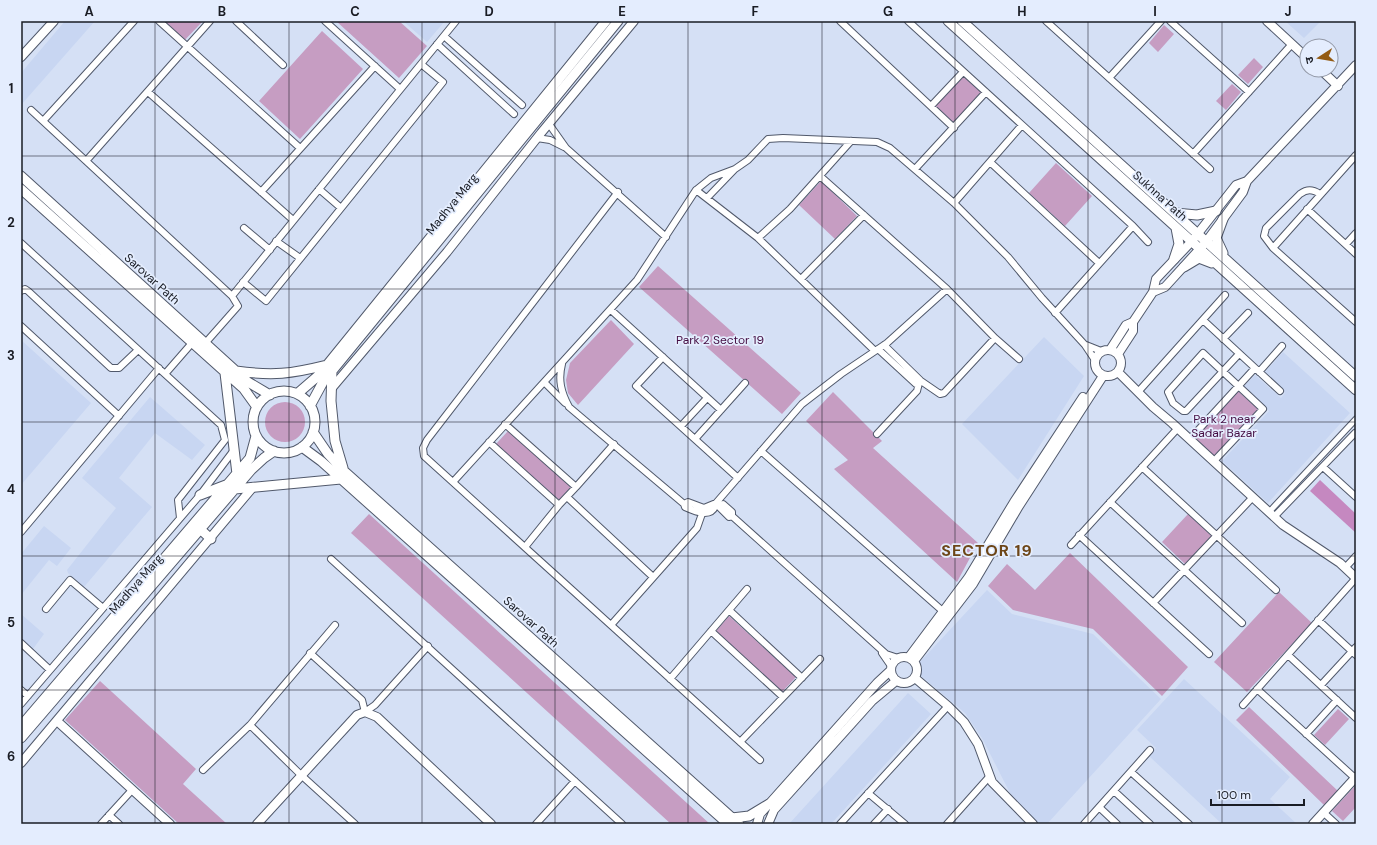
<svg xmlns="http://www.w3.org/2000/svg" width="1377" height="845" font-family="'DM Sans','Noto Sans Devanagari',sans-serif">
<rect width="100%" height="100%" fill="#d5e0f5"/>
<path fill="#c8d6f2" d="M65 21H95L21 105V73Z
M403 21H445L427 42Z
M1285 21H1321L1304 38Z
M1044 337 1084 376 1018 480 962 424Z
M21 340 91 403 21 485Z
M1283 352 1350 413 1268 503 1222 461 1269 411 1244 386 1255 375 1281 398 1285 393 1265 372Z
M150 397 205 445 192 460 155 433 119 478 152 507 84 587 68 573 67 570 116 508 82 478Z
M44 526 71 548 57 566 49 560 21 595V554Z
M987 590 1012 614 1093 634 1161 699 1047 824H1037L1010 793 982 738 965 713 920 675 919 663Z
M21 614 44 634 30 653 21 645Z
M1184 679 1290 777 1270 799 1297 824H1222L1149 756 1156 748 1137 730Z
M908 693 931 714 831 824H789Z"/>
<path fill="#c69dc2" d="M159 21H203L182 43Z
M336 21H399L427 46 399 78Z
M1164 25 1174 34 1158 52 1149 43Z
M322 31 363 69 300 139 259 101Z
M1254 58 1263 67 1248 84 1238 75Z
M964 75 983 93 954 123 935 106Z
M1232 84 1241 92 1226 110 1216 101Z
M1056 163 1092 196 1065 226 1029 193Z
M821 181 857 216 835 239 799 205Z
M658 266 801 393 782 414 639 287Z
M611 320 634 344 578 405 568 393 566 380 570 363Z
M1238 391 1258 409 1214 457 1194 439Z
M833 392 882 441 873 448 978 543 957 582 834 469 848 460 806 421Z
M265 422a20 20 0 1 1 40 0a20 20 0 1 1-40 0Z
M508 431 571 487 559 500 496 444Z
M369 514 710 824H671L351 533Z
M1188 514 1212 536 1185 564 1162 542Z
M1070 553 1188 667 1162 696 1093 629 1013 610 988 586 1007 564 1035 590Z
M1279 592 1312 623 1247 692 1214 662Z
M729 616 796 677 782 692 715 632Z
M100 681 196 769 183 784 227 824H179L65 720Z
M1249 707 1338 791 1324 805 1236 720Z
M1338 709 1349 719 1325 745 1314 735Z
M1356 785V807L1343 821 1332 811Z"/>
<path fill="#c588c0" d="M1320 480 1356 514V533L1310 491Z"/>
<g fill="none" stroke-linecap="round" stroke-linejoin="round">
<defs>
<path id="pedestrian" d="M1269 512 1356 419"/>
<path id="minor" d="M159 21 300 148
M236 21 283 65
M325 21 400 89
M840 21 954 128
M908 21 1133 226 1148 242
M1046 21 1210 169
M1170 21 1249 92
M444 36 522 105
M437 44 514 114
M1109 78 1161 21
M148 92 293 220
M931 106 963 72
M31 110 232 296 238 306 208 340
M43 121 134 21
M549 124 566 148 666 237
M537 138 550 140 564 147
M1193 154 1292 44
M86 161 210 21
M990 162 1099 263
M915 169 986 92
M820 176 947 289 995 338 1019 359
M319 189 341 208
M696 190 758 238 875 351
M261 192 375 66
M618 192 427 440 423 448 424 456 760 760
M1320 194C1312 189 1307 189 1300 194L1266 228 1264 236 1273 248 1356 322
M707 198 734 170
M954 203 1022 125
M1307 209 1356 254
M244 228 270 250
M758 238 790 209 851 141
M276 241 300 258
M21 243 221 425 225 440 178 500 180 518
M1346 244 1356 233
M1273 248 1356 155
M801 279 864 215
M243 282 266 301 443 82 421 64
M21 291 25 289 28 291 111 368H119L138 350
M232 296 456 21
M611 310 721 410
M1055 313 1133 226
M1203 320 1280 391
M21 326 119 416
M1223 339 1248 313
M1086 345 1101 351
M878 349 916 384 919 383 920 380 884 345
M663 357 636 386 738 478
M562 364C558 380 561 392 569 407L684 504 685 507C696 512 713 519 716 503L802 404 841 374 887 343 947 289
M1259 372 1282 346
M165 374 192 343
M921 381 940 394 944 393 995 338
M544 382 565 403
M1138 392 1225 295
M681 426 707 398
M877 434 917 391 919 383
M695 439 745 383
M1190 439 1255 368
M489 442 559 505 576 487 505 424
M761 451 946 614
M1214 461 1263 409C1243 390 1223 372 1203 353L1168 392 1173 403 1183 411H1186L1239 354
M1142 467 1276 590
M1323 467 1356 497
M453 482 637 280 696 190 711 178 735 169 748 160 768 139 783 138 877 142 890 148 954 203 1008 257 1042 298 1085 345 1095 360
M576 487 614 444
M567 497 653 577
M718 502 720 508 729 517 732 516
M1110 502 1242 623
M684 504 688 502 704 508 716 503
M720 505 723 504 732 512V516L886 654 898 658
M1274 517 1355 433 1356 434
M21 532 159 368
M1079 535 1209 654
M1071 545 1178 428
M525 547 559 505
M331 559 622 824
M1345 568 1356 556
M1153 603 1253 497
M46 609 70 580 103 608
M729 610 802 678
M1318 620 1356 655
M611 625 697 528 704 508
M711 631 783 697
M21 643 50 670
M310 653 362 700 365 712 375 705 428 646
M882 653 891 666
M1288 655 1356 718
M670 679 747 589
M1321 685 1356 647
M1257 689 1356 779
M21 690 28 696
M21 704 200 495 234 450
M1243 705 1356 578
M250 725 301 775 355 824
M1306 734 1337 700
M740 742 820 659
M203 770 250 725 335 625
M1131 772 1189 824
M1114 791 1150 824
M868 793 905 824
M1099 807 1117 824
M1324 813 1336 824
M109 815 119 824
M101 824 132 790
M536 824 575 781
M840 824 948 706
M874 824 888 809
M947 824 989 777
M1084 824 1150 750"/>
<path id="tertiary" d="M1267 21 1307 58
M21 57 54 21
M1321 70 1338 86
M1153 292 1165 287 1206 242 1243 192 1247 181 1356 65
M1095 363a13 13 0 1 1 26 0a13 13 0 1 1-26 0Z
M1110 350 1126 325 1133 322 1153 292 1156 279 1192 241 1236 185 1247 181
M1118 354 1133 331V322
M1118 372 1153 407 1172 423 1283 525 1340 563 1356 578
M331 389 447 252 541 133 634 21
M891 670a13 13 0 1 1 26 0a13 13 0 1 1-26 0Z
M909 657 968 578 1014 502 1083 397
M914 661 973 584 1019 506 1103 376
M915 678 948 706 964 722 978 744 992 782 1033 824
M57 721 170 824
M21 763 253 487
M257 824 357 715 365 712 377 717 491 824
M757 824 760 814 769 804 877 683 891 670
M768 824 774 810 872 701 896 681
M1313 824 1356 777"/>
<path id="secondary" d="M948 21 1356 390
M962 21 1356 377
M21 176 248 382 270 395
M21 189 244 389 257 407
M1175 213 1197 215 1216 211
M1223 253 1216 238 1223 219
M1174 259 1179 244 1176 228
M1184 267 1199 258 1212 263
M236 371C273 376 291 374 327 365
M332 371 331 401 335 441 343 468
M225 373 237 474
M253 422a31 31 0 1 1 62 0a31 31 0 1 1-62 0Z
M297 394 319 375 606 21
M310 406 323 382 618 21
M313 432 328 454 344 471 739 824
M302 447 321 461 728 824
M235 489 341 479
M200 495 226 485
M200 529 211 539
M21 726 250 458 256 436
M21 738 251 470 264 458 274 451
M732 818 749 816 769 804"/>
</defs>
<use href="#pedestrian" stroke="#51596b" stroke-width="7"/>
<use href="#minor" stroke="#51596b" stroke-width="8"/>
<use href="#tertiary" stroke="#51596b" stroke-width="10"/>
<use href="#secondary" stroke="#51596b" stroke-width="11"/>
<use href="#pedestrian" stroke="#fff" stroke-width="5"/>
<use href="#minor" stroke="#fff" stroke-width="6"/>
<use href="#tertiary" stroke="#fff" stroke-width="8"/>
<use href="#secondary" stroke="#fff" stroke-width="9"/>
</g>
<path fill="none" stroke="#191c24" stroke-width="1" stroke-opacity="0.55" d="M155 21V824M289 21V824M422 21V824M555 21V824M688 21V824M822 21V824M955 21V824M1088 21V824M1222 21V824M21 156H1356M21 289H1356M21 422H1356M21 556H1356M21 690H1356"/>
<g text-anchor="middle" stroke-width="3.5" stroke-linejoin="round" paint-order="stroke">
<g font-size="12" fill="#191c24" stroke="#e4edfe">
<text transform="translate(1160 196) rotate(42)" y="4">Sukhna Path</text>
<text transform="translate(452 204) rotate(-51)" y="4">Madhya Marg</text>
<text transform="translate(152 279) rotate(42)" y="4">Sarovar Path</text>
<text transform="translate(136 584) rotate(-49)" y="4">Madhya Marg</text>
<text transform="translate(531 622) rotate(42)" y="4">Sarovar Path</text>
</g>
<g font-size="12" fill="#440d42" stroke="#e4edfe">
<text x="720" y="344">Park 2 Sector 19</text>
<text x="1224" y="423">Park 2 near<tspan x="1224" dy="14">Sadar Bazar</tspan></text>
</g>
<g font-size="16" font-weight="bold" letter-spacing="1" fill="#6d4618" stroke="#e4edfe">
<text x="987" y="556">SECTOR 19</text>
</g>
</g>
<rect width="1377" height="845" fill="none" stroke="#e4edfe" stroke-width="44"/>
<g transform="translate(1319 58) rotate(258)"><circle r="19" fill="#e4edfe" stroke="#9399a7"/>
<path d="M0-3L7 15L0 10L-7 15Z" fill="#935b14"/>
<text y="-6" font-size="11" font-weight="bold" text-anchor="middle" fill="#191c24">उ</text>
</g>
<path d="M1211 799v6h93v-6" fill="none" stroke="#191c24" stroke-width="2"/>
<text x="1217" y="799" font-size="12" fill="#191c24" stroke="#e4edfe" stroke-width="3" paint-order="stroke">100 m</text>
<rect x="22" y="22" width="1333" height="801" fill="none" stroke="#191c24" stroke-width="1.5"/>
<g font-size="13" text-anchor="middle" font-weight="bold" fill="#191c24">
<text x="89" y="16">A</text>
<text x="222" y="16">B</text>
<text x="355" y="16">C</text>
<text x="489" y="16">D</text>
<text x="622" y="16">E</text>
<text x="755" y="16">F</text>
<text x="888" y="16">G</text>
<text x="1022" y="16">H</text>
<text x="1155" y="16">I</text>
<text x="1288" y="16">J</text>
<text x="11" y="93">1</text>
<text x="11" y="227">2</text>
<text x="11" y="360">3</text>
<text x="11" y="494">4</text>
<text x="11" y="627">5</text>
<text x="11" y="761">6</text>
</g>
</svg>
